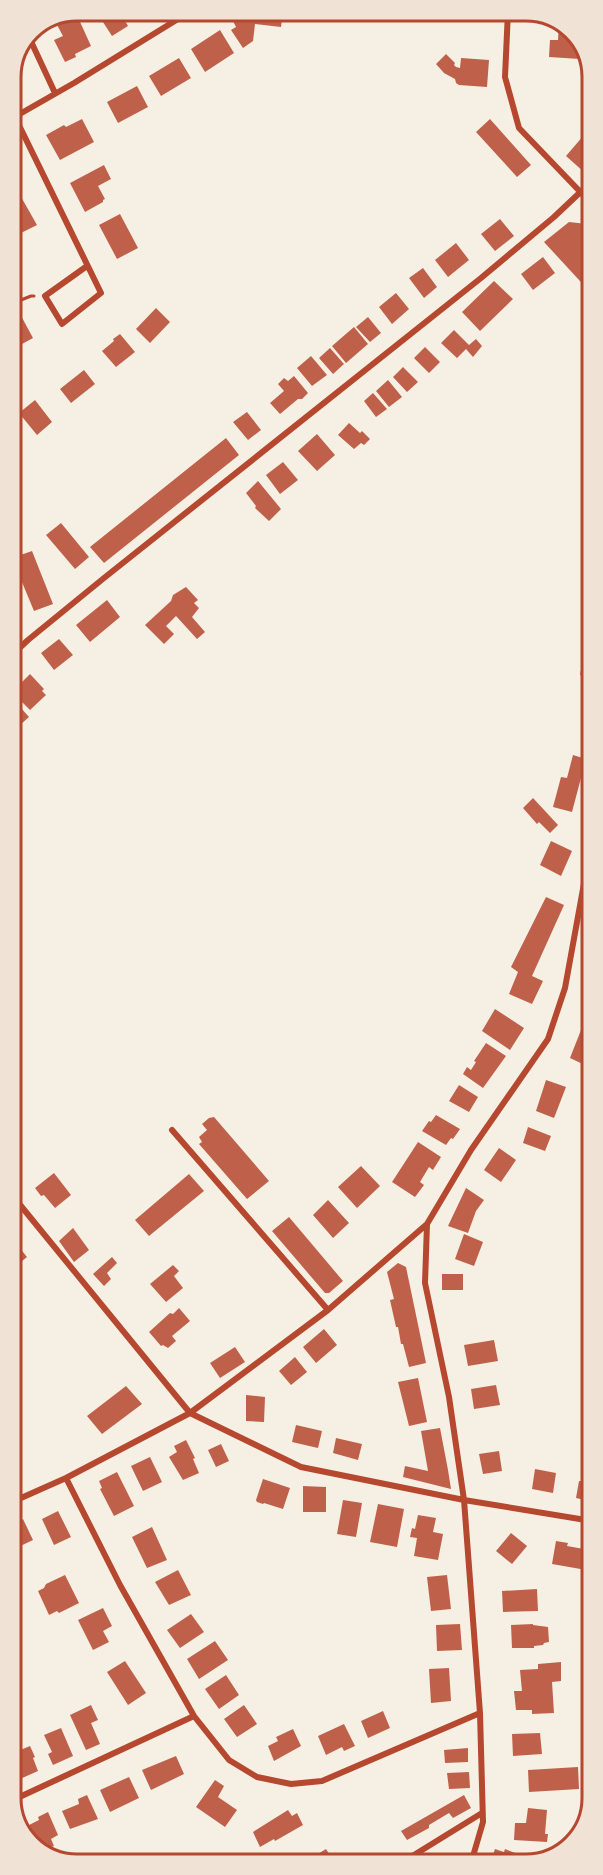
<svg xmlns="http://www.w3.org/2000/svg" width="603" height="1875" font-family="Montserrat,sans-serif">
<rect width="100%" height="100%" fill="#f6efe4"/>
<path fill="#bf614a" d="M114 11H130L132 14 124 19 128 26 112 36 101 19Z
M246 11H283L281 27 255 24 253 41 243 48 231 30 236 27 233 21 246 13Z
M76 13 91 46 75 54 76 57 65 62 54 40 63 36 56 23Z
M559 22 570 27 581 46 580 59 549 57 550 40H558Z
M220 30 234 53 205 72 191 49Z
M446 54 455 63 454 65 456 67 460 68 461 58 489 60 487 87 459 85 456 83 455 79 444 73 436 64Z
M179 58 191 78 161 96 149 76Z
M137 86 148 107 118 123 107 102Z
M82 119 94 142 60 160 46 135 64 125 66 127Z
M490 119 531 165 517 177 476 132Z
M590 128V165L584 172 566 156Z
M104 165 111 179 98 186 105 199 103 200V202L85 212 70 183Z
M20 195 37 225 17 235 11 223V200Z
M120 214 138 248 117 259 99 225Z
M500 219 514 236 495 251 481 234Z
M569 222 587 224 591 228V293L544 242Z
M456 243 469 260 448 277 435 260Z
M543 257 555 273 533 290 521 274Z
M423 268 437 287 424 298 409 278Z
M494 281 513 299 480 331 462 312Z
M396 293 409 309 392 324 379 307Z
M156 308 170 322 150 343 136 329Z
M19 312 33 338 13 349 11 346V316Z
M368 317 381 333 370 342 356 327Z
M354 327 368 344 346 363 332 346Z
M454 330 469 345 476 339 482 346 473 357 466 349 457 358 441 343Z
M120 334 135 352 116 367 102 351 114 341 113 339Z
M425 347 440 362 429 373 414 358Z
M330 348 344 364 333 374 319 358Z
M311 356 327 375 312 386 297 368Z
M403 367 418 382 407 392 393 377Z
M84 370 95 384 71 403 60 389Z
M294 376 308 393 302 399H298L280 414 270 403 284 391 278 384 284 378 288 381Z
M388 380 402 397 389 407 376 391Z
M373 393 387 409 376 417 364 401Z
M35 400 52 422 37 435 19 413Z
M247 412 261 430 248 440 233 422Z
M349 423 360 433 362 431 370 439 364 445 361 443 354 449 338 435Z
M317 434 335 455 317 471 298 451Z
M226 438 239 455 104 563 90 547Z
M283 462 298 480 280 494 266 475Z
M258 481 281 509 269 521 255 508 256 506 246 493Z
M61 523 89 557 75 569 46 535Z
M32 551 53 604 34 611 12 558Z
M186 587 198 600 194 603 199 608 192 617 205 632 197 639 176 616 166 626 174 634 164 644 145 625 171 601 173 595Z
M107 600 120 617 90 642 76 625Z
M11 611 20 620 11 629Z
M59 639 73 655 54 670 41 653Z
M584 653 591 655V677L580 675Z
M30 674 44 689 42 691 46 695 30 710 14 694 19 689 17 687Z
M587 696H591V734L584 733 588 712 585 711Z
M11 703 18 710 21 708 29 717 11 733Z
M573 755 586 759 572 812 553 807 561 777 567 778Z
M533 798 558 825 550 833 539 822 537 824 523 808Z
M551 841 572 851 561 876 540 865Z
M546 897 564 905 532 976 543 981 532 1004 509 994 518 972 511 967Z
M591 1002 592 1026 583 1023Z
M495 1009 524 1028 510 1050 482 1031Z
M581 1030 592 1034V1062L589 1067 570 1058Z
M486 1043 506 1056 483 1088 463 1074 467 1067 471 1070 476 1062 474 1061Z
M546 1080 566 1087 554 1118 536 1111Z
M459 1085 478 1097 469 1112 449 1101Z
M436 1115 460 1129 453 1139 451 1138 446 1145 422 1131 429 1121 431 1122Z
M214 1117 269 1181 247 1199 199 1144 202 1142 199 1137 207 1130 202 1124 209 1118Z
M528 1127 551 1136 545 1151 523 1143Z
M418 1142 441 1157 433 1170 429 1167 420 1182 424 1185 415 1197 392 1182Z
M499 1148 516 1160 501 1182 484 1170Z
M361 1166 380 1186 357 1208 338 1187Z
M54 1173 71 1195 55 1208 44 1195 41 1196 35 1188Z
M189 1174 204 1191 149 1236 135 1220Z
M466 1188 484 1200 476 1211 468 1233 448 1226Z
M328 1200 349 1223 333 1238 313 1215Z
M289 1217 343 1281 329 1293H325L272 1231Z
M73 1228 89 1250 74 1262 59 1241Z
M464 1234 483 1242 474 1266 455 1259Z
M12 1238 27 1257 12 1269Z
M112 1257 117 1263 107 1273 111 1279 104 1286 93 1274Z
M398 1263 406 1267 426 1363 409 1367 403 1344H401L398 1327H396L390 1300 394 1299 387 1272Z
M173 1265 179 1271 174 1276 183 1288 166 1302 150 1284Z
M442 1274H463V1290H442Z
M179 1308 190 1321 172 1336 176 1341 168 1348 163 1345 161 1346 149 1332 170 1313 173 1314Z
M324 1329 337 1345 316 1363 303 1347Z
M494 1340 498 1361 468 1366 464 1345Z
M235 1347 245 1362 220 1378 210 1363Z
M295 1357 307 1372 291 1385 279 1371Z
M418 1378 427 1422 409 1426 398 1382Z
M496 1385 500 1405 474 1409 471 1389Z
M126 1386 142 1404 102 1434 87 1416Z
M246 1395 265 1397 264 1422 246 1421Z
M296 1425 322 1431 318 1448 292 1442Z
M440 1428 448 1470 451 1489 403 1477 405 1466 428 1471 421 1431Z
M336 1438 362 1444 358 1460 333 1453Z
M186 1440 195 1458 193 1459 199 1473 183 1480 169 1457 177 1452 174 1446Z
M221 1444 229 1461 216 1467 208 1450Z
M499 1451 502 1471 483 1474 479 1454Z
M150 1457 162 1482 143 1491 131 1466Z
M535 1469 556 1473 553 1493 532 1489Z
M117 1472 134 1506 114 1516 100 1489 102 1488 99 1481Z
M263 1479 290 1488 283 1509 264 1503 263 1504 257 1502 256 1500Z
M579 1481 592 1482V1498L586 1497 585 1500 576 1498Z
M303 1486 326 1487V1512H303Z
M343 1500 362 1503 356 1537 337 1534Z
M378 1504 404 1509 397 1547 370 1542Z
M58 1511 71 1537 54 1545 42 1519Z
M418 1515 436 1518 433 1532 443 1534 438 1560 414 1556 417 1538 410 1537 412 1528 415 1529Z
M23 1519 33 1540 12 1550V1524Z
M152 1527 167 1560 147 1568 132 1537Z
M511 1533 527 1546 512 1564 496 1551Z
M556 1541 568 1543 567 1546 584 1549 585 1546 592 1547V1571L552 1564Z
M178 1570 191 1595 169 1605 155 1582Z
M65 1575 79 1603 59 1613 57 1611 49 1615 38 1591 44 1588 46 1584Z
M447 1575 451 1609 431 1611 427 1577Z
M537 1589 538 1611 503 1612 502 1591Z
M103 1608 112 1626 103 1631 109 1642 93 1650 78 1620Z
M191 1614 204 1632 180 1648 167 1630Z
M460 1624 462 1650 437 1651 436 1625Z
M533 1624V1625L548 1627 549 1642 544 1643 543 1645 534 1646V1648H512L511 1625Z
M215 1641 228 1660 199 1679 187 1659Z
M125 1661 146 1693 128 1705 107 1672Z
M561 1662V1681L552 1682 554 1713 532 1714V1710H516L514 1691H522L520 1670 538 1669V1664Z
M449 1668 451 1701 431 1703 429 1669Z
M226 1675 239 1695 219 1709 205 1689Z
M91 1705 98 1720 91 1723 100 1744 86 1750 70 1715Z
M244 1705 257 1724 237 1737 224 1719Z
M383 1711 390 1728 368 1738 361 1721Z
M344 1724 355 1746 344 1751 342 1747 326 1755 318 1736Z
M61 1728 73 1756 53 1765 48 1754 52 1752 44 1735Z
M293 1729 301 1746 274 1761 268 1746 278 1741 276 1737Z
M540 1733 542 1754 513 1756 512 1734Z
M30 1746 35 1757 33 1758 38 1771 20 1779 13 1764V1753Z
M468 1748V1762L445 1763 444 1750Z
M176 1756 184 1774 151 1790 142 1770Z
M578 1767 579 1789 529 1792 528 1770Z
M469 1772 470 1788 449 1789 447 1773Z
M129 1777 139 1798 110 1812 100 1790Z
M215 1780 224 1786 218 1797 237 1810 225 1827 196 1807Z
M87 1795 98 1819 70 1829 62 1811 79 1804 78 1799Z
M464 1795 471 1808 453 1818 449 1813 429 1825V1828L407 1840 401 1831Z
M528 1808 547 1810 545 1834H548L547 1842 514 1840 515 1823H526Z
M288 1810 292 1816 297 1813 303 1825 275 1841 274 1839 260 1847 253 1832Z
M48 1812 58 1835 51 1839 54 1846 41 1851 34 1848 25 1827 39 1820 38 1817Z
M326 1849 335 1863H303Z
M495 1849 504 1852 505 1849 539 1862 515 1861 514 1862 490 1863Z"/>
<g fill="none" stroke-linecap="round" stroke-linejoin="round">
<path stroke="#b5482f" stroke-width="3" d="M11 304 31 296H34"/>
<path stroke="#b5482f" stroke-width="6" d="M508 11 505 77 519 128 590 202
M28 35 55 93
M15 117 101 293 62 324 45 296 87 266
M11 119 74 83 191 11
M11 656 28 640 104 578 481 278 554 217 590 183
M172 1130 328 1310
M12 1195 190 1413 301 1467 464 1500 592 1521
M66 1478 120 1585 194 1716 229 1760 257 1777 291 1784 322 1781 480 1713
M12 1502 66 1478 190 1413 328 1310 427 1224
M13 1800 194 1716
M401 1863 482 1813
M471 1863 483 1822 480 1713 464 1500 449 1397 425 1283 427 1224 471 1150 548 1039 565 988 591 845"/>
</g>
<path d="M0 0H603V1875H0ZM77 21H526A56 56 0 0 1 582 77V1798A56 56 0 0 1 526 1854H77A56 56 0 0 1 21 1798V77A56 56 0 0 1 77 21Z" fill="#f1e2d6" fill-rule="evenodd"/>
<path fill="none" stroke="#b5482f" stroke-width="3" d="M77 21H526A56 56 0 0 1 582 77V1798A56 56 0 0 1 526 1854H77A56 56 0 0 1 21 1798V77A56 56 0 0 1 77 21Z"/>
</svg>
